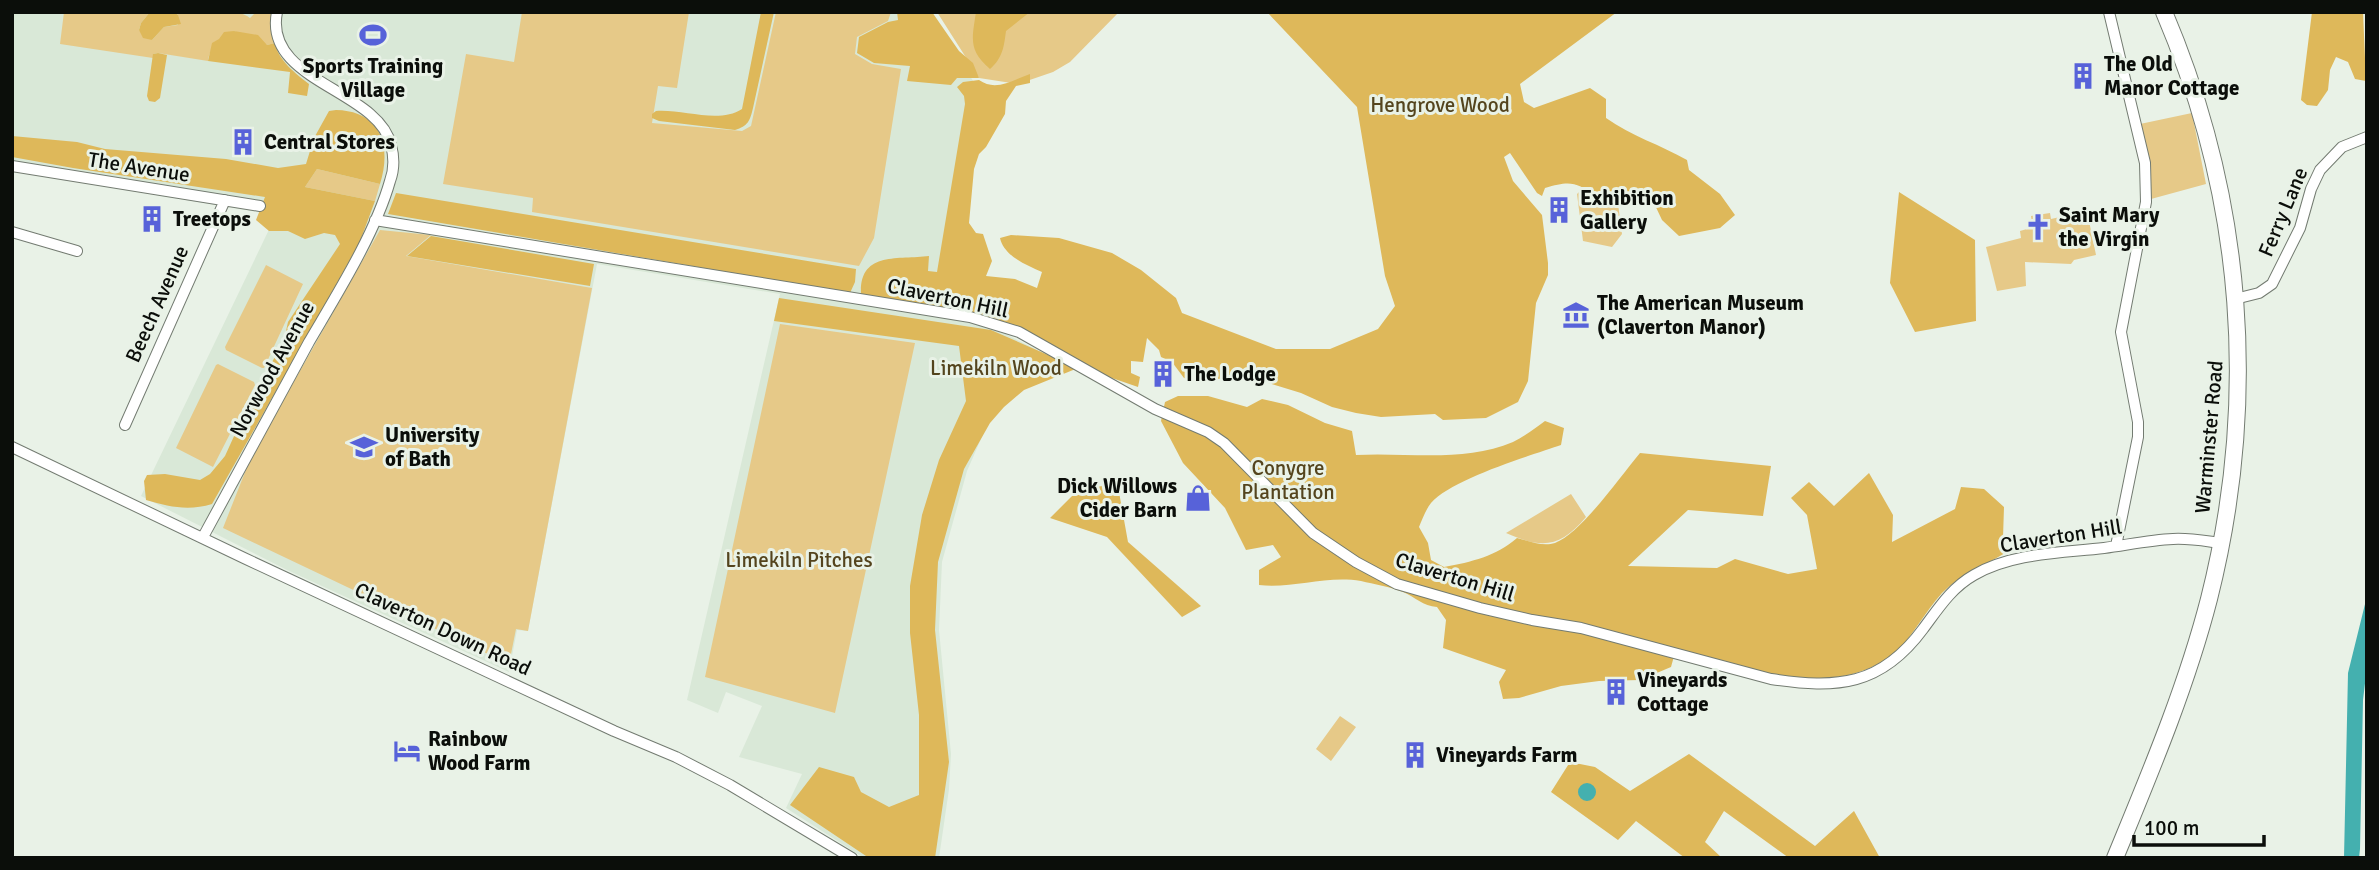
<svg xmlns="http://www.w3.org/2000/svg" width="2379" height="870" font-family="Signika,sans-serif">
<rect width="100%" height="100%" fill="#e9f2e7"/>
<path fill="#d9e8d7" d="M12 12H928L981 93 948 319 992 327 1069 366 1022 386 988 423 967 471 942 562 939 630 951 754 949 789 939 858H864L786 808 802 774 739 757 762 706 726 692 718 713 687 700 780 294 597 264 528 631 517 630 509 672 287 570 141 496 276 215 12 171Z"/>
<path fill="#e6c988" d="M64 12H150L141 23 139 30 152 40 164 27 178 25V15L174 12C192 12 237 7 250 18L256 12H272V34L275 43 267 45 234 31C221 39 210 45 208 61L158 53 153 54V58L60 44Z
M522 12H689L677 88 658 86 652 123 742 131 751 126 776 12H891L888 21 857 37 855 54 872 64 901 69 874 238 859 266 532 212 533 198 443 184 466 54 514 62Z
M937 12H1119L1070 62 1053 72 1018 84 979 78Z
M2192 113 2206 184 2151 199 2140 124Z
M317 169 380 184 375 201 305 187Z
M1604 184 1617 196 1622 234 1612 247 1583 241 1577 194 1584 187Z
M2087 211 2096 255 2074 260 2071 264 2025 262 2026 286 1997 291 1986 247 2021 238 2020 231 2027 229 2026 224 2032 223 2031 216 2050 213 2051 219Z
M380 230 431 235 406 256 592 288 528 631 516 629 509 664 223 528 251 457Z
M266 265 303 284 264 368H262L226 350 225 347Z
M780 324 915 343 835 713 705 677Z
M218 364 254 382 255 385 213 467 176 448 216 365Z
M1571 494 1586 517C1560 548 1542 549 1506 533Z
M1340 716 1356 727 1331 761 1316 749Z"/>
<path fill="#deb85a" d="M150 12H174L178 15 181 24 164 27 152 40 143 38 139 30 141 23Z
M761 12H774L753 108C750 121 748 126 735 130L659 121 652 118V114L656 111C683 109 719 124 742 109Z
M897 12H932L959 51 973 63 979 78H957L951 85 907 81 910 66 874 63 857 53 859 37 888 22 898 20Z
M976 12H1030L1006 31C1004 46 1003 58 990 69 968 50 972 39 976 12Z
M1267 12H1617L1520 84 1524 102 1534 108 1590 88 1606 99V118C1631 136 1661 145 1687 160L1689 170 1720 194 1735 215 1720 228 1679 236 1662 220 1653 201 1644 192 1596 197C1576 181 1569 181 1545 188L1542 196 1537 193 1510 153 1504 157 1513 181 1542 215 1548 263V275L1536 303 1528 381 1518 402 1486 418 1443 420 1435 414 1381 417 1356 413 1332 407 1301 393 1268 383 1235 376 1202 382 1184 378 1172 362 1161 357 1159 350 1147 338 1143 362 1131 361V373L1140 377 1138 387 1109 377 995 318 861 294C859 251 898 260 929 256L928 271 937 272 965 104 964 96 957 87 963 82 979 80C996 92 1012 80 1030 74V83L1016 86 1006 101 1005 114 986 147 979 154 974 169 969 223 976 233 983 234 992 261 986 276 1015 279 1037 288 1042 272C1026 265 1004 256 1000 238L1011 235 1059 238 1112 253 1141 270 1176 298 1182 313 1276 349H1330L1378 329 1395 306 1385 276 1357 107Z
M2312 12H2363L2366 81 2355 79 2348 62 2336 57 2330 70 2328 90 2317 106 2307 105 2301 100Z
M234 31 258 35 267 45 275 43C278 60 296 74 309 84L307 96 288 93 290 72 208 61 212 43 219 39 224 32Z
M158 53 167 55 160 98 155 102 149 101 147 96 153 54Z
M336 110C381 111 392 146 380 184L317 169 305 187 375 201 359 244 212 504C189 511 169 507 146 500L144 481 147 475 165 474 200 480 210 474 225 456 245 412 284 340 288 322 340 244 335 235 324 233 305 239 288 231H269L256 220 265 197 73 168 12 157V136L77 142 105 149 226 159 278 168 306 164 314 138 329 111Z
M1899 192 1975 240 1976 321 1915 332 1890 283Z
M396 193 856 269 855 282 850 293 388 214Z
M431 236 594 264 590 286 407 256Z
M779 298 991 330 1078 368 1024 390 1004 407 990 423 964 469 938 562 935 630 949 762 935 858H869L790 805 819 767 854 777 861 792 889 807 919 795V715L910 633V586L922 515 939 460 966 401 959 346 774 321Z
M1178 396H1208L1247 407 1262 399 1288 405 1325 423 1352 431 1356 455C1407 452 1464 463 1513 442 1524 437 1535 428 1545 421L1564 428 1561 445C1529 456 1452 479 1431 503 1426 509 1422 520 1419 527L1428 543 1431 560 1444 567C1472 562 1496 556 1517 538 1529 541 1543 547 1555 543 1581 533 1620 477 1640 453L1771 466 1763 516 1688 510 1628 566 1717 568 1735 559 1788 574 1817 569 1807 515 1791 498 1809 482 1834 506 1869 473 1893 515 1892 542 1955 509 1961 487 1984 489 2004 507 2003 538 2005 553C1984 566 1959 575 1942 593 1924 613 1912 638 1892 656 1887 661 1880 663 1874 666 1812 696 1738 665 1676 649L1671 667 1640 680 1599 681 1561 686 1519 698 1503 699 1499 682 1506 670 1443 648 1446 620 1437 607C1423 606 1415 597 1403 592 1390 587 1374 584 1361 581 1326 575 1292 589 1259 585V570L1281 557 1273 545 1246 550 1225 508 1183 463 1161 421 1165 402Z
M1117 481 1128 542 1201 606 1182 617 1107 537 1050 518 1073 495Z
M1689 754 1815 846 1854 811 1880 858H1789L1724 811 1705 842 1722 858H1685L1636 821 1618 840 1551 792 1570 762 1595 767 1630 791Z"/>
<path fill="#44b0af" d="M2367 596V667L2363 700 2360 849 2359 858H2344L2348 673Z
M1578 792a9 9 0 1 1 18 0a9 9 0 1 1-18 0Z"/>
<g fill="none" stroke-linecap="round" stroke-linejoin="round">
<defs>
<path id="minor" d="M2109 12 2145 163 2146 202 2121 332 2138 422V437L2116 546
M12 166 260 206
M375 220 970 317 1019 332 1155 409 1208 432 1224 443 1313 533 1356 562 1397 584 1480 608 1532 620 1581 628 1771 679C1837 689 1881 686 1923 629 1938 609 1951 588 1974 575 2011 553 2061 553 2104 548 2127 545 2150 540 2173 539 2189 538 2205 541 2221 543
M12 232 77 251
M2235 299 2259 293 2272 284 2300 228 2311 189 2320 170 2342 147 2367 137
M125 425 225 200
M12 447 244 558 614 731 676 757 730 785 852 858
M203 537C238 472 273 407 309 342 337 294 375 234 390 181 394 170 394 156 391 145 378 89 263 82 277 12"/>
<path id="highway" d="M2115 858C2150 773 2186 688 2209 599 2259 401 2244 200 2164 12"/>
</defs>
<use href="#minor" stroke="#737b71" stroke-width="12"/>
<use href="#highway" stroke="#737b71" stroke-width="18"/>
<use href="#minor" stroke="#fff" stroke-width="10"/>
<use href="#highway" stroke="#fff" stroke-width="16"/>
</g>
<defs>
<symbol id="stadium-bare" viewBox="-9 -9 18 18"><path d="M0-5a6.5 5 0 1 0 0 10a6.5 5 0 1 0 0-10ZM-3.5-1.8h7v3.6h-7Z" fill="#5762d9" stroke="#e9f2e7" stroke-width="2.5" paint-order="stroke"/></symbol>
<symbol id="building-bare" viewBox="-9 -9 18 18"><path d="M-4-6H4V6H1V3H-1V6H-4ZM-2.5-4.3h1.7v1.8h-1.7ZM.8-4.3h1.7v1.8H.8ZM-2.5-1h1.7V.8h-1.7ZM.8-1h1.7V.8H.8Z" fill="#5762d9" stroke="#e9f2e7" stroke-width="2.5" paint-order="stroke"/></symbol>
<symbol id="church-bare" viewBox="-9 -9 18 18"><path d="M-1.2-6h2.4v3.5h3.3v2.4h-3.3V6h-2.4V-.1h-3.3v-2.4h3.3Z" fill="#5762d9" stroke="#e9f2e7" stroke-width="2.5" paint-order="stroke"/></symbol>
<symbol id="museum-bare" viewBox="-9 -9 18 18"><path d="M0-6L6-3V-2H-6V-3ZM-5-1h2V3h-2ZM-1-1h2V3h-2ZM3-1h2V3H3ZM-6 4H6V6H-6Z" fill="#5762d9" stroke="#e9f2e7" stroke-width="2.5" paint-order="stroke"/></symbol>
<symbol id="university-bare" viewBox="-9 -9 18 18"><path d="M0-5L7-2L0 1L-7-2ZM-4 1L0 2.5L4 1V4Q0 6-4 4Z" fill="#5762d9" stroke="#e9f2e7" stroke-width="2.5" paint-order="stroke"/></symbol>
<symbol id="shop-bare" viewBox="-9 -9 18 18"><path d="M-5-2.5h2.3a2.7 3.5 0 0 1 5.4 0H5L5.5 6h-11ZM-1.5-2.5h3a1.5 2.3 0 0 0-3 0Z" fill="#5762d9" stroke="#e9f2e7" stroke-width="2.5" paint-order="stroke"/></symbol>
<symbol id="hotel-bare" viewBox="-9 -9 18 18"><path d="M-6-4.5h1.5V1H6V5H4.5V3h-9V5H-6ZM-4 0a1.8 1.8 0 1 1 3.6 0ZM.5 0V-2.5h3Q6-2.5 6 0Z" fill="#5762d9" stroke="#e9f2e7" stroke-width="2.5" paint-order="stroke"/></symbol>
</defs>
<g fill-rule="evenodd">
<use href="#stadium-bare" x="354" y="16" width="38" height="38"/>
<use href="#building-bare" x="2064" y="57" width="38" height="38"/>
<use href="#building-bare" x="224" y="123" width="38" height="38"/>
<use href="#building-bare" x="1540" y="191" width="38" height="38"/>
<use href="#building-bare" x="133" y="200" width="38" height="38"/>
<use href="#church-bare" x="2019" y="208" width="38" height="38"/>
<use href="#museum-bare" x="1557" y="296" width="38" height="38"/>
<use href="#building-bare" x="1144" y="355" width="38" height="38"/>
<use href="#university-bare" x="345" y="428" width="38" height="38"/>
<use href="#shop-bare" x="1179" y="479" width="38" height="38"/>
<use href="#building-bare" x="1597" y="673" width="38" height="38"/>
<use href="#hotel-bare" x="388" y="732" width="38" height="38"/>
<use href="#building-bare" x="1396" y="736" width="38" height="38"/>
</g>
<g text-anchor="middle" stroke-width="6" stroke-linejoin="round" paint-order="stroke">
<g font-size="21" font-weight="bold" fill="#0b0e0a" stroke="#e9f2e7" text-anchor="start">
<text x="2104" y="71">The Old<tspan x="2104" dy="24">Manor Cottage</tspan></text>
<text x="373" y="73" text-anchor="middle">Sports Training<tspan x="373" dy="24">Village</tspan></text>
<text x="264" y="149">Central Stores</text>
<text x="1580" y="205">Exhibition<tspan x="1580" dy="24">Gallery</tspan></text>
<text x="2059" y="222">Saint Mary<tspan x="2059" dy="24">the Virgin</tspan></text>
<text x="173" y="226">Treetops</text>
<text x="1597" y="310">The American Museum<tspan x="1597" dy="24">(Claverton Manor)</tspan></text>
<text x="1184" y="381">The Lodge</text>
<text x="385" y="442">University<tspan x="385" dy="24">of Bath</tspan></text>
<text x="1177" y="493" text-anchor="end">Dick Willows<tspan x="1177" dy="24">Cider Barn</tspan></text>
<text x="1637" y="687">Vineyards<tspan x="1637" dy="24">Cottage</tspan></text>
<text x="428" y="746">Rainbow<tspan x="428" dy="24">Wood Farm</tspan></text>
<text x="1436" y="762">Vineyards Farm</text>
</g>
<g font-size="21" fill="#54441d" stroke="#e9f2e7">
<text x="1440" y="112">Hengrove Wood</text>
<text x="996" y="375">Limekiln Wood</text>
<text x="1288" y="475">Conygre<tspan x="1288" dy="24">Plantation</tspan></text>
<text x="799" y="567">Limekiln Pitches</text>
</g>
<g font-size="21" fill="#0b0e0a" stroke="#e9f2e7">
<text transform="translate(139 167) rotate(9)" y="7">The Avenue</text>
<text transform="translate(2283 212) rotate(-67)" y="7">Ferry Lane</text>
<text transform="translate(948 298) rotate(12)" y="7">Claverton Hill</text>
<text transform="translate(157 304) rotate(-66)" y="7">Beech Avenue</text>
<text transform="translate(272 369) rotate(-61)" y="7">Norwood Avenue</text>
<text transform="translate(2209 437) rotate(-85)" y="7">Warminster Road</text>
<text transform="translate(2061 536) rotate(-9)" y="7">Claverton Hill</text>
<text transform="translate(1455 577) rotate(17)" y="7">Claverton Hill</text>
<text transform="translate(443 629) rotate(25)" y="7">Claverton Down Road</text>
</g>
</g>
<rect width="2379" height="870" fill="none" stroke="#0b0e0a" stroke-width="28"/>
<path d="M2134 835v10h130v-10" fill="none" stroke="#0b0e0a" stroke-width="3.5"/>
<text x="2144" y="835" font-size="21" fill="#0b0e0a" stroke="#e9f2e7" stroke-width="5" paint-order="stroke">100 m</text>
</svg>
